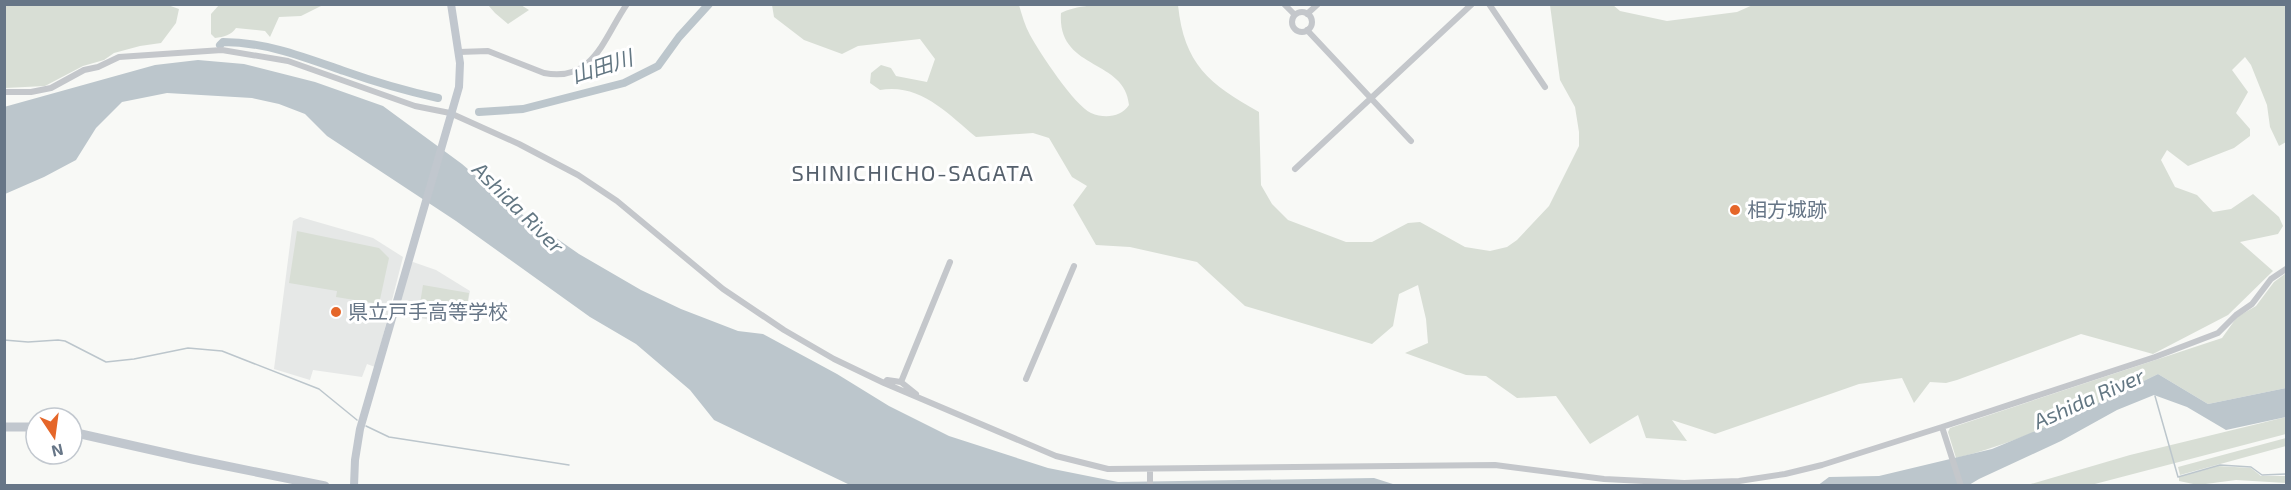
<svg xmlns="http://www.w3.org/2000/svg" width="2291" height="490" font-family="'Exo 2','Noto Sans JP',sans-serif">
<rect width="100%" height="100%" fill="#f8f9f6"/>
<path fill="#e6e8e7" d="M300 217 373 238 403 257 375 367 367 364 362 377 313 370 310 380 274 369 293 221Z
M413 262 436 270 470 291 465 320 439 316 437 321 414 317 415 312 398 309 410 264Z"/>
<path fill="#d8ded5" d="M165 4 179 9 176 23 161 43 140 46 114 53 104 60 83 66 45 86 5 88V5Z
M1755 4 2286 5V142L2279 146 2270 127 2267 105 2251 65 2245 57 2232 70 2248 92 2236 113 2250 129V136L2234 148 2188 166 2167 150 2161 160 2175 187 2197 195 2213 212 2231 209 2253 194 2279 217 2283 226 2278 234 2240 242 2273 271 2228 315 2153 354 2081 334 1957 380 1946 383 1930 382 1914 403 1902 378 1859 384 1715 434 1672 420 1687 441 1646 438 1638 415 1590 444 1556 396 1517 398 1486 376 1466 375 1405 353 1428 343 1426 319 1418 285 1399 294 1393 326 1372 344 1245 306 1197 262 1130 247 1096 245 1073 205 1087 186 1072 177 1049 138 1033 133 976 137C947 113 920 83 880 90L870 83 871 73 881 65 891 68 896 76 927 82 935 59 920 39 858 46 842 54 804 40 774 17 772 5H1019C1022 15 1025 26 1030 35 1040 53 1074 105 1091 113 1105 119 1121 117 1129 105 1125 58 1057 71 1061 13 1084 0 1148 4 1178 5 1184 64 1209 84 1259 112L1261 185 1272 204 1288 220 1346 242H1372L1408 223 1420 222 1465 247 1490 251 1507 247 1517 240 1549 206 1579 146V132L1575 107 1560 80 1550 5H1613L1620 11 1667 21 1737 12Z
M219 5V4L323 5 301 16 279 17 270 37 265 31 236 28C231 35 224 37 215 38L211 34V14Z
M488 5H521L529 10 508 24 495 13Z
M297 231 379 248 389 258 379 304 336 297 337 291 289 283Z
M2286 273V388L2208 404 2158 374C2092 406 2027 441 1956 458L1948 432 1950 428 2222 338 2237 317 2256 306 2274 282Z
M423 285 469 293 465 318 419 310Z
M2286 417V434L2091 485 2024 486 2130 455Z
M2286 438V446L2180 475 2178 467Z
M2218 466 2251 468 2261 476H2286V483L2236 480 2198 485 2179 481V477Z"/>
<path fill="#bcc6cc" d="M198 60 244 64 315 82 383 106 462 164 513 208 579 254 641 290 681 309 738 331 763 334 837 374 889 406 949 436 1048 468 1118 482 1374 478 1396 485H850L714 420 690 390 636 344 590 317 456 221 327 136 305 114 279 104 252 98 167 93 122 102 96 128 76 160 44 177 5 194 4 107 155 65Z
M2158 374 2208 404 2286 388V417L2226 430 2187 407 2154 395 2117 410 2061 441 1979 479 1969 485 1817 486 1829 477 1879 476 1992 449 2074 415Z"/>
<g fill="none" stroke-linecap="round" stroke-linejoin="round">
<path stroke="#bcc6cc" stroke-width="1.5" d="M4 340 28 342 58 340 65 341 106 362 134 359 188 348 222 351 319 389 357 420
M2155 396 2178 477 2220 465 2251 467 2262 475 2286 474
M366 426 389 437 569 465"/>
<path stroke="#bcc6cc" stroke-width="8" d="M220 45 223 42C266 42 304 57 344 71 375 82 406 91 438 98
M479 112 523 109 624 83 658 66 679 37 709 4"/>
<path stroke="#c4c7cb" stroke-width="6" d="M1284 4 1295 15
M1489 4 1545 87
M1292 22a10 10 0 1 1 20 0a10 10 0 1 1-20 0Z
M1307 14 1318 4
M1307 30 1411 141
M459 52 488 51 544 73C594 83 604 37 627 4
M4 92H31L51 88 84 70 98 67 119 57 222 50 288 61 415 106 450 113 519 144 578 175 617 201 723 289 784 330 834 359 884 383 1056 456 1108 469 1495 465 1604 479 1684 483 1739 481 1785 474 1822 465 1942 427 2155 357 2218 333 2236 315 2252 304 2271 279 2286 269
M1295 169 1472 4
M1026 379 1074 266
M901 382 950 262
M884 383 887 380 901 382 916 394
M1942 427 1961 486
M1150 486V470"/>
<path stroke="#c1c7ce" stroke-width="8" d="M354 486 355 460 360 429 459 87 460 63 451 4"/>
<path stroke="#c1c7ce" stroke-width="9" d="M4 427H36
M72 432 192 459 325 486"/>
</g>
<g fill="#e56629" stroke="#fff" stroke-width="2">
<circle cx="1735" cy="210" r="6"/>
<circle cx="336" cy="312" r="6"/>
</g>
<g text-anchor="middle" stroke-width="6" stroke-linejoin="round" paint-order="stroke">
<g font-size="20" fill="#677687" stroke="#fff" text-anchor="start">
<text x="1747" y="217">相方城跡</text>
<text x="348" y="319">県立戸手高等学校</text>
</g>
<g font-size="21" font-style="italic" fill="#637783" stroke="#fff">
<text transform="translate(602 67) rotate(-18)" y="7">山田川</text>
<text transform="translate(518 208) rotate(45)" y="7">Ashida River</text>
<text transform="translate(2089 399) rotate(-24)" y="7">Ashida River</text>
</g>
<g font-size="22" letter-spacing="1.5" fill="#55606c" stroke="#fff">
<text x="913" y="181">SHINICHICHO-SAGATA</text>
</g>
</g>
<rect width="2291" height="490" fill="none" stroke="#677687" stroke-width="12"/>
<g transform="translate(54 436) rotate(167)"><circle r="28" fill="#ffffff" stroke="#c2c8cf" stroke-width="1.5"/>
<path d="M0-4.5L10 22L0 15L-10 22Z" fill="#e56629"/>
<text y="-9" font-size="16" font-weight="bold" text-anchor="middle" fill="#677687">N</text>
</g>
</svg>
